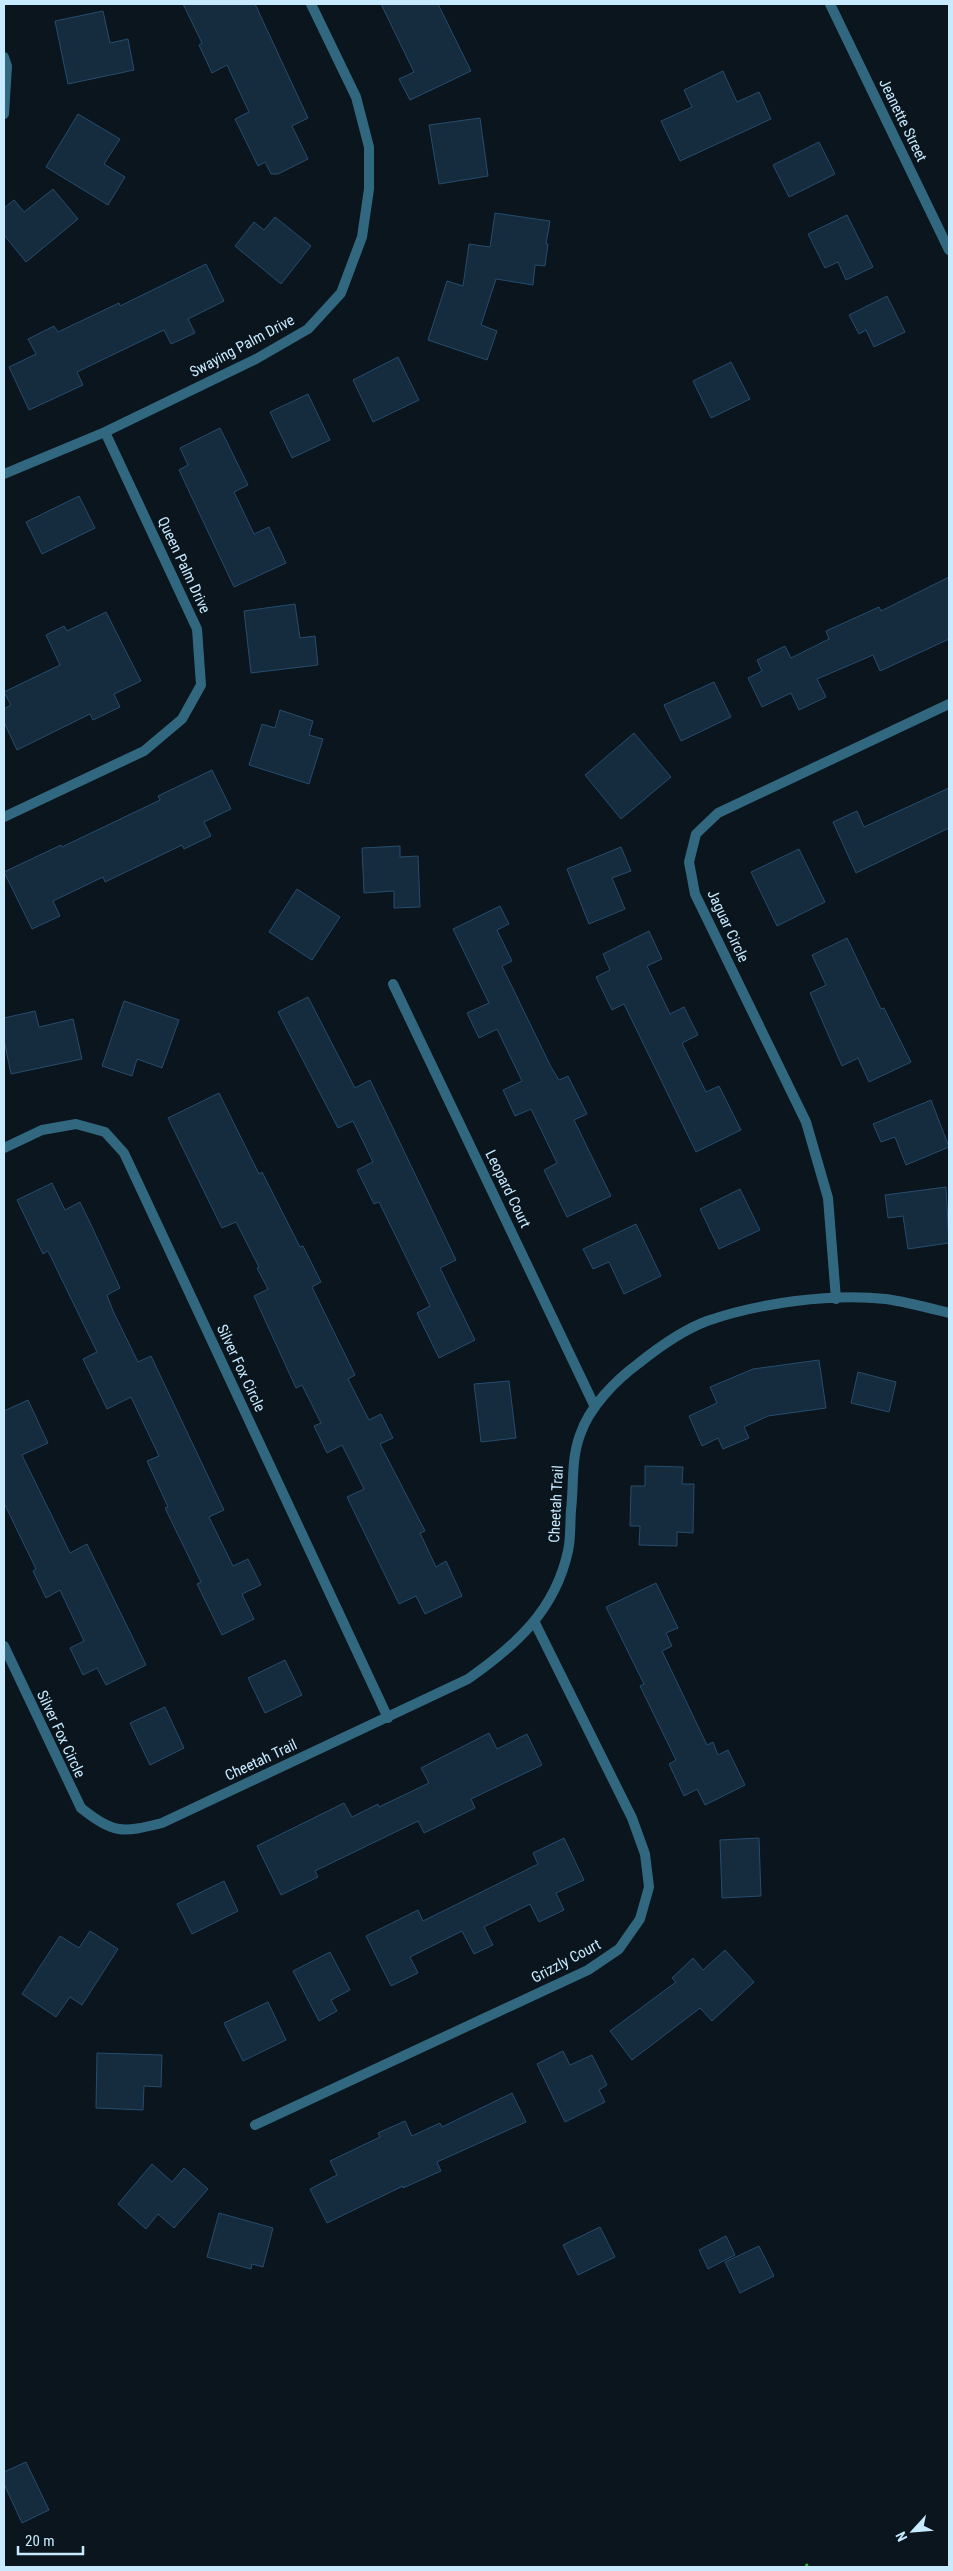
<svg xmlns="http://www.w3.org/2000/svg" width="953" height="2571" font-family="'Roboto Condensed',sans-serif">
<rect width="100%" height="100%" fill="#0a151d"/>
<path fill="#152c3f" stroke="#264c6d" d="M183 4H255L308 118 292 126 308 159 278 174H271L265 162 258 166 235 119 249 112 227 65 212 73 199 45 202 43Z
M381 4H438L471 71 410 100 399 79 414 72Z
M103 11 110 43 128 39 134 70 68 84 55 21Z
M723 71 737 102 759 92 771 119 680 161 661 121 692 107 684 90Z
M78 114 120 139 104 164 125 177 108 205 46 167Z
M480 118 488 176 439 184 429 125Z
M819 142 835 174 789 197 773 165Z
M53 189 78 219 26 262 4 235V208L14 200 24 212Z
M495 213 550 221 546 244H548L545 266 535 265 533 285 496 279 481 325 497 331 487 360 428 340 447 281 463 286 469 244 490 247Z
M847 215 873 267 846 280 838 262 825 268 808 234Z
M275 217 311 246 281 284 235 246 254 222 264 230Z
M206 264 224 301 188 319 195 333 171 344 164 330 77 372 83 385 29 410 9 367 36 354 28 339 54 326 58 332 119 303 120 306Z
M887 296 905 332 874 347 866 330 859 334 849 315Z
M398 357 419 400 373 422 353 380Z
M731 362 750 399 711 418 693 381Z
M308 394 330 440 292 458 270 412Z
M220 428 248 485 234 492 254 534 269 527 286 563 234 587 179 470 188 465 180 448Z
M79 496 95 528 42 554 26 522Z
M949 577V639L880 671 873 655 817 679 826 697 799 710 791 693 762 707 748 678 762 671 757 660 785 646 791 658 829 639 826 631 879 607 881 611Z
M295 604 300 638 315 636 318 665 251 673 244 611Z
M106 612 141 681 114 694 120 707 93 720 90 714 17 750 4 722V709L11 705 4 692 60 665 46 635 64 626 67 631Z
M714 682 731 717 681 741 664 705Z
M280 710 313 721 309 735 323 739 309 784 249 765 262 724 275 728Z
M634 733 671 777 621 819 585 775Z
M212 770 231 809 204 822 211 836 184 849 182 845 105 882 103 877 53 901 60 916 32 929 4 872 61 845 62 847 160 800 158 796Z
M949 788V828L856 873 833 822 857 811 864 827Z
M400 846V857L418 856 420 907 394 908V891L364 893 362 848Z
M621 847 631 871 612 878 625 909 589 924 567 869Z
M799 849 825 902 777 926 751 872Z
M297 889 340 917 312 960 269 932Z
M500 906 509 924 497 930 512 961 502 966 551 1067 559 1080 568 1076 587 1114 574 1120 611 1196 567 1217 544 1170 557 1163 531 1109 515 1116 503 1090 522 1081 497 1029 479 1038 467 1013 489 1003 453 929Z
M649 931 662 959 647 966 670 1014 684 1007 698 1035 682 1043 706 1092 719 1086 741 1130 696 1152 624 1004 612 1010 596 977 610 970 603 954Z
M847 938 881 1009 884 1008 911 1062 869 1082 858 1058 842 1066 810 993 826 985 812 955Z
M308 997 355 1088 370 1080 456 1260 440 1268 475 1340 439 1358 417 1313 430 1306 379 1202 374 1204 357 1170 373 1162 353 1121 338 1128 278 1012Z
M124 1001 179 1020 162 1068 137 1059 132 1076 102 1066Z
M35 1011 39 1027 73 1019 82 1059 11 1074 4 1040V1018Z
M219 1093 259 1174 262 1172 300 1247 303 1246 321 1282 312 1287 355 1375 348 1379 369 1420 381 1414 393 1438 380 1444 425 1531 420 1533 436 1567 446 1561 462 1596 425 1614 416 1596 399 1604 347 1497 364 1489 342 1445 327 1453 314 1426 321 1423 302 1385 296 1388 254 1296 268 1289 257 1268 259 1267 236 1222 222 1228 168 1118Z
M931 1100 949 1147 906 1165 895 1137 881 1142 873 1124Z
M52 1183 65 1210 80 1202 93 1229 120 1288 107 1295 113 1311 138 1362 151 1356 224 1510 209 1517 233 1566 248 1559 261 1585 242 1594 254 1619 222 1635 197 1584 201 1582 165 1508 168 1507 147 1461 159 1456 131 1397 107 1409 83 1359 97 1352 48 1251 43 1254 17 1200Z
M946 1187 949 1243 908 1249 903 1216 888 1218 885 1195Z
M740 1189 760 1230 719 1249 700 1209Z
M636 1224 661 1276 624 1294 609 1262 593 1269 583 1249Z
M819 1360 826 1408 768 1416 744 1427 749 1438 723 1449 718 1438 702 1446 689 1416 717 1403 710 1387 753 1369Z
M858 1372 896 1382 889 1412 851 1403Z
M509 1381 516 1438 481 1442 474 1384Z
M28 1400 48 1443 22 1455 70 1553 87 1544 146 1665 106 1685 97 1668 83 1675 70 1648 84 1641 60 1590 46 1598 33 1571 36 1569 4 1503V1411Z
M645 1466 683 1467 682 1484H694L693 1533 677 1532V1546L639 1545 640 1526H630L631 1486H645Z
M656 1583 678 1628 666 1633 672 1646 662 1651 707 1745 713 1742 718 1755 728 1750 745 1785 705 1805 697 1789 684 1796 669 1764 676 1760 640 1686 644 1684 606 1607Z
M285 1660 302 1695 265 1713 248 1678Z
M165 1707 184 1748 150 1765 130 1723Z
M489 1733 497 1749 527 1734 542 1765 471 1799 475 1808 424 1833 418 1821 315 1871 318 1877 281 1895 257 1846 344 1803 352 1817 378 1804 379 1807 429 1783 421 1768Z
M564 1838 584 1880 556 1893 564 1910 539 1922 530 1904 484 1927 493 1945 474 1954 462 1931 410 1957 418 1973 391 1986 366 1936 418 1910 423 1921 538 1864 533 1853Z
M759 1838 761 1896 722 1898 720 1840Z
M224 1881 238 1911 192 1934 177 1904Z
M90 1931 118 1949 82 2005 70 1997 56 2017 22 1994 60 1936 79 1948Z
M725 1950 754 1982 712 2021 700 2008 632 2060 610 2031 676 1982 672 1978 693 1958 703 1970Z
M330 1952 350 1990 331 2000 337 2011 319 2021 293 1971Z
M268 2002 286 2040 243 2061 224 2023Z
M563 2051 570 2065 592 2055 607 2085 599 2090 605 2102 565 2122 537 2064Z
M97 2053 162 2055 161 2087 144 2086 143 2110 96 2108Z
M512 2093 526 2122 437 2162 441 2171 403 2188V2186L327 2223 310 2189 337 2175 330 2161 380 2137 378 2133 405 2121 412 2136 440 2123 442 2127Z
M152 2164 172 2182 184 2168 208 2189 174 2228 158 2214 146 2229 118 2204Z
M219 2213 273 2228 263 2267 252 2264 251 2269 207 2257Z
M600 2227 615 2257 578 2275 563 2245Z
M726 2236 735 2255 708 2269 699 2250Z
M759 2246 774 2276 740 2293 725 2262Z
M26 2462 49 2510 22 2523 4 2484V2472Z"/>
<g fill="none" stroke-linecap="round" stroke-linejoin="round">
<path stroke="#26b442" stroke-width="3" stroke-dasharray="2.5 4" stroke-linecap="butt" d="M806 2564 808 2567"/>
<path stroke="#32687f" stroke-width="10" d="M830 4 949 250
M4 57 7 66 4 114
M4 474 105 432 256 359 308 329 341 293 362 237 369 189V147L356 97 311 4
M4 817 144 751 182 719 201 685 197 629 105 432
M393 984 595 1407
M4 1148 42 1130 76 1124 105 1132 124 1153 388 1718
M836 1299 828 1198 806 1122 695 894 689 862 696 834 718 813 949 704
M4 1646 81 1808C114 1834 122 1833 162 1823L468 1679C515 1646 555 1611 568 1551 571 1538 570 1523 571 1510 574 1484 571 1459 580 1435 589 1407 616 1380 639 1363 659 1347 683 1330 707 1321 759 1303 831 1293 886 1299 907 1302 929 1308 949 1313
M255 2125 588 1970 619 1949 640 1919 649 1887 645 1854 632 1818 535 1623"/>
</g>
<g text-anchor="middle" stroke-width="4.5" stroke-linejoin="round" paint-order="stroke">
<g font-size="15" fill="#c7eaff" stroke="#0a151d">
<text transform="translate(903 120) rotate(64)" y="5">Jeanette Street</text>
<text transform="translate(242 346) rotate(-28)" y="5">Swaying Palm Drive</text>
<text transform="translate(184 565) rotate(65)" y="5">Queen Palm Drive</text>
<text transform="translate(728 926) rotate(65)" y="5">Jaguar Circle</text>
<text transform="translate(508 1189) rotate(64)" y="5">Leopard Court</text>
<text transform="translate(241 1368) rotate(65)" y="5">Silver Fox Circle</text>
<text transform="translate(556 1504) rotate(-87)" y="5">Cheetah Trail</text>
<text transform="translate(61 1734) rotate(65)" y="5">Silver Fox Circle</text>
<text transform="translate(261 1760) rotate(-25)" y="5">Cheetah Trail</text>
<text transform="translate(566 1961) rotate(-28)" y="5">Grizzly Court</text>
</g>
</g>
<rect width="953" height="2571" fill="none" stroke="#c7eaff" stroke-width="10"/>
<g transform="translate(913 2531) rotate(244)" stroke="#0a151d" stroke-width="4" paint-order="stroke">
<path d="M0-4L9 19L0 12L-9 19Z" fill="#c7eaff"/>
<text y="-8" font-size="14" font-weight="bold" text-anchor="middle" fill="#c7eaff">N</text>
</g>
<path d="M18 2546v8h65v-8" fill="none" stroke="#c7eaff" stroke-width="2.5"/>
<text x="25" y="2546" font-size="15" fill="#c7eaff" stroke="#0a151d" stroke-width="4" paint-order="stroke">20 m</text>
</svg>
